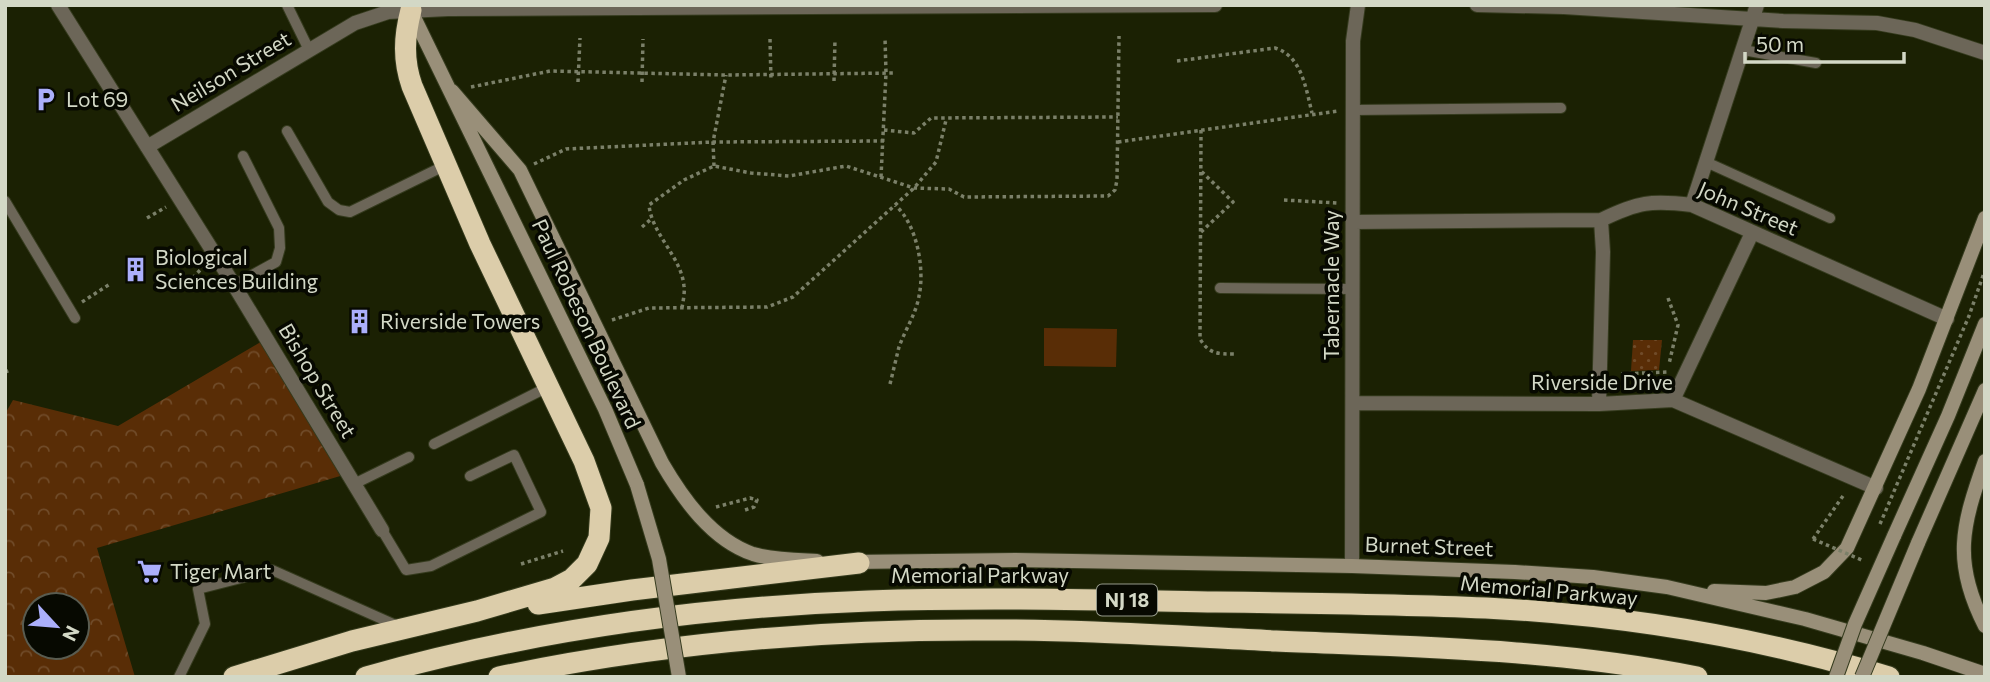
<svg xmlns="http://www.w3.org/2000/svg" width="1990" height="682" font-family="Commissioner,sans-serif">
<defs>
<pattern id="forest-crowns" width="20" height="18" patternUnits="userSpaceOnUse" patternTransform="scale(1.75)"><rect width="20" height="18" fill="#592d06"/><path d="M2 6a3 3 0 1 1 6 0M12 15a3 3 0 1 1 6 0" fill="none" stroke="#704b29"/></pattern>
<pattern id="park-dots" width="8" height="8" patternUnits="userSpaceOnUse" patternTransform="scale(1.75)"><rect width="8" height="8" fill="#592d06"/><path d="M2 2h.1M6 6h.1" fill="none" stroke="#704b29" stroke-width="1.8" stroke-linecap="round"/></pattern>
</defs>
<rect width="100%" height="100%" fill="#1b2103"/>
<path fill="url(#forest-crowns)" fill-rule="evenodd" d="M264 340 347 474 97 548 135 677H5V414L13 400 118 426ZM35 605H77V647H35Z"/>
<path fill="url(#park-dots)" d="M1633 340H1662L1659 370 1631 371Z"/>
<path fill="#592d06" d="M1044 328 1117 329 1116 367 1044 366Z"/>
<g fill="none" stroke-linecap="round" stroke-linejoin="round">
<defs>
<path id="lane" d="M287 5 309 50
M1743 50 1816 63
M1353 110 1561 108
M287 131 328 202 339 210 350 212 446 165
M1706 162 1830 218
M5 201 75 318
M234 285 276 262 280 248 279 228 243 156
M1220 288 1353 289
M434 444 548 387
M354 484 409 457
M382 530 406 570 431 566 541 512 514 455 470 476
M179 677 205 624 198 589 272 570 400 627"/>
<path id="street" d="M58 5 234 285 382 530
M1477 5 1564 7 1783 21 1877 23 1915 30 1985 53
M147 147 355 23 388 12 448 9 1215 5
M1692 205 1757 5
M1353 222 1601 220C1638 202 1651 200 1692 205L1947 319
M1673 400 1752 233
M1353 403 1599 404 1673 400 1876 488
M1599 404 1603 252 1601 220
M1352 566 1353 41 1358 5"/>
<path id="secondary" d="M410 9 605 409 637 485
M452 91 520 170 662 463C683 499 712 540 753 554 773 560 796 560 817 561
M1985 461C1962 525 1952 562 1985 626
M1894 536 1948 416 1985 324
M1918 543 1985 390
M851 562 1016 560 1352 566 1515 572 1593 577 1667 587 1805 619 1923 653 1985 674
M1714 591 1766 593 1795 587 1824 572 1847 548 1919 389 1985 218"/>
<path id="highway" d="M538 604 632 590 859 563
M234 677 352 641 477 611 555 588 572 579 587 564 599 538 601 508 584 461 480 244 412 86C403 60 404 37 411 10
M366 677C529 631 699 607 869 601 984 597 1100 600 1216 602 1306 603 1396 604 1486 608 1622 615 1758 637 1889 677
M499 677C655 644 814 630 973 630 1074 629 1175 636 1276 641 1416 647 1559 649 1697 677"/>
</defs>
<use href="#lane" stroke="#353b1e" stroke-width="12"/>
<use href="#street" stroke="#353b1e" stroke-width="16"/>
<use href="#secondary" stroke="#353b1e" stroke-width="16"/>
<use href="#highway" stroke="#353b1e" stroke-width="23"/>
<path stroke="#7b8069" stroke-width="3.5" stroke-dasharray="3.5 3.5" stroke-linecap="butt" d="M770 39 771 81
M1177 61 1275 48C1302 56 1306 89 1312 113
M834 81 835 39
M578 82 580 38
M642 82 643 39
M471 87 550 71 726 75 896 73
M884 130 914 133 931 118 1118 117
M1201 130 1200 339C1209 354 1218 354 1234 354
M1118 142 1338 111
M534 164 566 149 713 142 884 141
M714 166 713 142 726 75
M881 177 886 73 885 38
M1284 200 1337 203
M147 218 166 207
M642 227 650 220
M1201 232 1233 202 1201 171
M188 283 203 267
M1668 298 1678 325 1669 364
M82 302 110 284
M682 308C683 301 685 293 684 286 681 256 652 235 649 205L684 180 714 166 751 173 789 176 846 166 914 188 949 189 964 197 1108 196 1115 190 1117 180 1119 36
M612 320 649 308 767 307 793 297 914 188 936 162 946 120
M5 372 11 370
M1621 374 1667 372
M890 384C893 372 896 359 899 347 905 330 916 314 919 296 925 269 917 224 895 205
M716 507 750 498 757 500 754 507 745 510
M1813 539 1845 493
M521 564 563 551"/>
<use href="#lane" stroke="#6c6658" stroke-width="10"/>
<use href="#street" stroke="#6c6658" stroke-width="14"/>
<use href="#secondary" stroke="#998f79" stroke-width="14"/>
<use href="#highway" stroke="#dccdaa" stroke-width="21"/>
<defs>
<path id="secondary-bridge" d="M637 485 659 559 679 677
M1836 677 1855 624 1894 536
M1862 677 1918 543"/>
</defs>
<use href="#secondary-bridge" stroke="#353b1e" stroke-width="16" stroke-linecap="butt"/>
<path stroke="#7b8069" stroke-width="3.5" stroke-dasharray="3.5 3.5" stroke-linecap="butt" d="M1880 524 1969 316 1985 270
M1813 539 1864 561"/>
<use href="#secondary-bridge" stroke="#998f79" stroke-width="14"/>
</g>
<defs>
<symbol id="parking-bare" viewBox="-9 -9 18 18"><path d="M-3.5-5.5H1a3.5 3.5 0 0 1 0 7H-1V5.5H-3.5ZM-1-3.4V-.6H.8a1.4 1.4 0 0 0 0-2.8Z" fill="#abaffb" stroke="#070901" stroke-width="2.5" paint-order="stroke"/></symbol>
<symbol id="building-bare" viewBox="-9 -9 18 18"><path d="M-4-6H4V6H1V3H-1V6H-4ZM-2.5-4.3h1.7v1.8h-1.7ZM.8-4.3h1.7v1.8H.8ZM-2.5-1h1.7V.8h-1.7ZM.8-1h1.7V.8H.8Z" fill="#abaffb" stroke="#070901" stroke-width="2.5" paint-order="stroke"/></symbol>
<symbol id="supermarket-bare" viewBox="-9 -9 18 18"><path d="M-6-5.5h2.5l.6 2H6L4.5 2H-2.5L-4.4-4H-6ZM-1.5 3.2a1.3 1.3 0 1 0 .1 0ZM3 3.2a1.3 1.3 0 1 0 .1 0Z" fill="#abaffb" stroke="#070901" stroke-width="2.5" paint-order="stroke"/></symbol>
</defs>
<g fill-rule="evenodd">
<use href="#parking-bare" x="28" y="82" width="35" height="35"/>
<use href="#building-bare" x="118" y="252" width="35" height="35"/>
<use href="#building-bare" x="342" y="304" width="35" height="35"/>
<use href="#supermarket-bare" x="132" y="554" width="35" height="35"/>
</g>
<g text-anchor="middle" stroke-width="7" stroke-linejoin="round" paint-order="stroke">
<rect fill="#070901" stroke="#969a8b" stroke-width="2" x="1097" y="584.5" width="60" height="31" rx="5"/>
<g font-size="19" font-weight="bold" fill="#d3d8c6">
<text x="1127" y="607">NJ 18</text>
</g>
<g font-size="21" fill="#d3d8c6" stroke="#070901">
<text transform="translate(231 72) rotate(-31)" y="7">Neilson Street</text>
<text transform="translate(1748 209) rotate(23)" y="7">John Street</text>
<text transform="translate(1332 285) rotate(-90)" y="7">Tabernacle Way</text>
<text transform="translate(586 324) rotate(65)" y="7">Paul Robeson Boulevard</text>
<text transform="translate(317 381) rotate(59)" y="7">Bishop Street</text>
<text x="1602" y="390">Riverside Drive</text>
<text transform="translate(1429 547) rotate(2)" y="7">Burnet Street</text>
<text x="980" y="583">Memorial Parkway</text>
<text transform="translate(1549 591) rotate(5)" y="7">Memorial Parkway</text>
</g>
<g font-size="21" fill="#d3d8c6" stroke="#070901" text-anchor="start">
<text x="66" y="107">Lot 69</text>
<text x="155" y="265">Biological<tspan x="155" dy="24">Sciences Building</tspan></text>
<text x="380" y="329">Riverside Towers</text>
<text x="170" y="579">Tiger Mart</text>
</g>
</g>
<rect width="1990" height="682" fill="none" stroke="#d3d8c6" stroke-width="14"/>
<g transform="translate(56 626) rotate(116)"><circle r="33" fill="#070901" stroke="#595c50" stroke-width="2"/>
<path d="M0-5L12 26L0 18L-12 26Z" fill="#abaffb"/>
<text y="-10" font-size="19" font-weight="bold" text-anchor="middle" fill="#d3d8c6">N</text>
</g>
<path d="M1745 52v10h159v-10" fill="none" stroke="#d3d8c6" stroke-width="3.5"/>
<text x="1756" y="52" font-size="21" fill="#d3d8c6" stroke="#070901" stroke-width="5" paint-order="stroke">50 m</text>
</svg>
